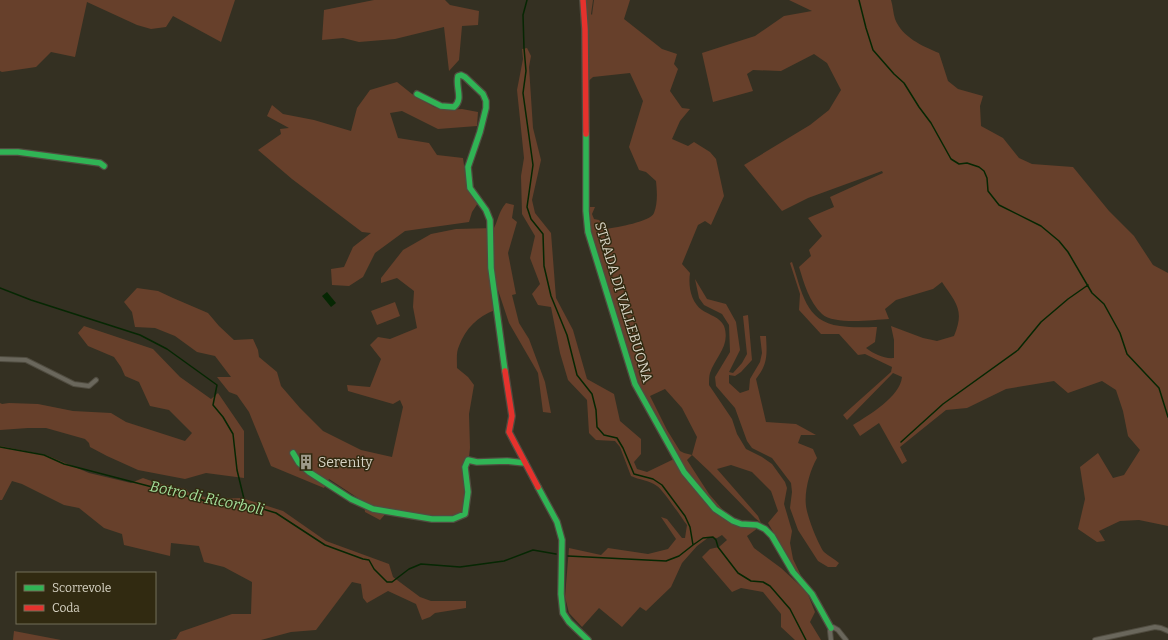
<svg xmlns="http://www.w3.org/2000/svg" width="1168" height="640" font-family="Bitter,serif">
<rect width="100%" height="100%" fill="#343022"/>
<path fill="#67402b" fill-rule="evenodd" d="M0 0H235L221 42 173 16 166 27 151 29 137 25 87 2 75 57 51 52 36 67 2 72 0 71Z
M374 0H445L450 5 479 11 478 25 462 26 459 60 449 71 444 27 395 39 359 42 343 38 322 40 324 10Z
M583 0H593L591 14 592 15 594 0H630L624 19 662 49 677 54 674 64 678 69 670 91 682 108 690 109 680 121 672 139 688 146 694 142 710 152 716 159 724 196 711 225 705 221 698 225 682 264 690 273C688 286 691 302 702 310 709 315 720 317 724 326 731 346 715 357 710 373 709 376 709 381 709 385L732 419 737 434 746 449 762 457 772 464 785 482 787 488 784 504 792 531 790 543 793 559 804 582 794 568 768 523 778 511 771 491 752 472 731 465 717 469 758 516 761 523 755 518 710 472 692 455 687 460 709 494 722 509H720L701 491 689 475 664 434 643 395 630 363 592 239 589 224 588 207H595L592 214 594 219 599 220 607 229C617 227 650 222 654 213 658 203 657 191 656 181L646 172 639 170 629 147 643 101 630 73 593 77 584 85ZM665 389 682 408 697 437 692 455 684 453 680 451 667 430 650 396Z
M789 0H891C893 6 893 13 895 19 902 37 922 46 939 53L948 81 958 89 983 96 980 106 981 126 1003 138 1019 158 1032 164 1073 167 1109 211 1134 236 1153 265 1168 273V526L1139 520 1120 521 1099 531 1105 541 1097 542 1078 529 1085 499 1080 467 1098 453 1113 478 1124 475 1140 450 1128 436 1123 411 1116 390 1102 381 1068 393 1054 381 1006 389 967 408 946 410 900 447 907 461 902 464 879 423 860 436 853 425C869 415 900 397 902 377L893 373 847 420 843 415 891 372 892 367 865 354 858 355 839 334H821L799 310 800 294 790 263 792 262C802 291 805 322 840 326 852 328 866 327 877 327L875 342 866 348C874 354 884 359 894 358V340L891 326 923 338 937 341 954 336C965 310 956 303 942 282L933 289 896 300 885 309 889 319C872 320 834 325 822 314 809 302 804 283 799 267L811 256 809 250 822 236 808 218 834 207 830 197 883 173 882 171 808 198 782 211 744 165 810 125 829 110 841 90 827 63 814 54 781 71 753 70 747 74 753 91 713 102 702 53 755 36 784 16 812 11Z
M527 48 531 56 529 67 533 128 541 160 532 200 535 213 551 233 556 298 573 330 587 379 614 394 620 421 641 439V454L634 462 637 469 647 472 674 459 684 476 734 524 758 528 747 536 754 548 781 568 807 592 815 612 810 622 821 640H795L781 627V614L763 592 741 588 732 592 702 557 710 549 719 547 727 540 722 535 717 538 709 537 697 546 682 563 671 587 646 611 640 607 622 627 599 608 582 627 569 613 565 597 569 548 601 555 608 548 648 554 668 549 676 539 661 517 667 519 682 538H685L687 525C681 517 663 490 657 486 649 480 639 480 631 476L620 447 615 441 596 440 589 433 587 400 568 380 560 353 551 307 538 305 532 294 540 284 530 258 535 236 522 214 521 176 524 158 517 90 523 59 522 49Z
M397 82 412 94 434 107 447 110 462 109 478 112 477 126 438 129 402 111 390 113 398 138 429 143 437 155 463 158 467 186 478 203 472 212 469 222 405 231 375 253 363 277 349 286 332 285 331 269 344 267 353 247 371 233 362 232 292 179 258 150 281 134 280 129 289 128 267 116 272 105 283 114 314 120 351 131 357 108 370 90Z
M506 203 514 205 512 218 517 222 508 253 516 294 512 295 519 323 529 339 545 382 551 413 543 412 538 373 509 323 498 290 491 289 495 310C477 317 466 328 459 346 456 352 457 361 457 368L468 377 474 385 469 414 470 448 463 512 450 517 413 519 401 516 390 509 380 520 365 512 364 502 329 479 324 488 271 466 249 412 237 395 229 392 217 377H231L215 356 197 352 175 336 155 328 135 327 132 312 124 302 137 288 158 291 173 298 208 313 219 326 234 340 253 339 258 350 259 357 277 372 281 386 300 408 323 431 361 450 392 457 403 407 400 400 393 404 348 391 347 385 370 387 381 359 370 345 378 337 390 339 417 328 413 307 414 291 397 278 381 283V278L403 250 431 234 456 229 494 228C499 218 498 213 506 203Z
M695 279 707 299 726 304 736 322 740 350 729 372 733 373 742 363 747 354 743 316 748 315 752 360 741 372 735 376 729 375V383L740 393 749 390 750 379 760 362 762 353 760 336H766C767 354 768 364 756 379L766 422 796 424 816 435H801L798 443 813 449 817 458C810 470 804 491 806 506 807 516 818 544 824 552 828 556 835 559 839 563L836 567H828L818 561 798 530 790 508 792 492 791 483 772 458 752 448 747 441 735 408 716 386 715 377 730 352 729 325 722 314 704 305 699 298Z
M395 302 400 316 377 325 371 311Z
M84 326 153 349 180 377 211 399 218 393 244 431V478L206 473 185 479 138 470 107 456 90 447 89 443 85 439 46 428H28L0 430V403L2 404 9 403 38 404 73 411 111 413 126 422 185 441 192 433 169 410 150 406 139 382 125 376 121 367 114 357 88 346 78 333Z
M0 446 46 455 89 473 131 483 143 478 157 483 186 489 189 493 213 499 242 498 283 511 326 541 389 564 393 577 420 597 431 601H466V608L435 613 430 617 422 620 416 604 388 591 367 603 363 598 361 584 352 582 316 630 291 632 261 640H169L176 639 180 632 232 614H251L252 582 224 567 204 562 199 546 171 543 170 556 124 545 122 534 104 528 79 508 64 505 22 484 12 481 2 500H0Z
M14 631 61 640H13Z"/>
<path fill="#062703" d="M327 292 336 303 331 307 322 296Z"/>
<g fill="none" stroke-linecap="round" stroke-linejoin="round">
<path stroke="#062703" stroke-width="1.5" d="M527 0 523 15 524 48 526 71 523 93 533 165 527 207 531 219 543 234 544 266 551 296 567 335 577 375 592 394 596 410 597 427 604 435 617 438 623 448 634 474 653 479 662 485 685 516 690 527 693 545 703 538 713 537 716 540 718 547 738 573 751 581 763 582 770 586 790 609 806 640
M859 0 866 28 873 50 894 74 904 83 919 107 931 123 951 159 959 164 967 163 979 167 984 171 987 178 988 191 999 205 1041 226 1059 241 1068 252 1092 293 1104 304 1120 333 1127 354 1159 388 1168 417
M0 288 31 300 140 335 167 349 217 385 213 405 223 417 233 434 237 470 245 503
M901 442 943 404 1018 350 1041 322 1068 299 1088 285
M0 447 44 455 64 464 206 501 243 503 276 513 325 545 363 559 369 560 374 569 387 582H392L409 569 421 564 460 567 504 561 533 550 556 554
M568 556 666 561 679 556 693 545"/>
<defs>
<path id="street" d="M0 359 26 360 74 384 89 386 96 380
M831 640 830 631 833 627 838 630 846 640
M1095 640 1155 627 1161 628 1168 631"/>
<path id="fast" d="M417 94 441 106 454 107C464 99 455 87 458 76L461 75 465 77 483 94 486 101V108L480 132 468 167 470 188 486 210 490 220 491 268 505 371
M586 134V211L588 232 635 384 684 472 715 509 733 521 741 524 757 525 765 529 772 536 793 572 812 594 831 628
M0 152H18L100 163 104 166
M293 453 299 463 309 472 351 499 373 509 432 519H453L465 514 468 492 465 467 468 460 477 462 507 461 525 463
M538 487 557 522 562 540 561 594 563 613 569 622 588 640"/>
<path id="jam" d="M583 0 585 29 586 134
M505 371 512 416 509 432 538 487"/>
</defs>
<use href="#street" stroke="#504c40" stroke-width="6"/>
<use href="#fast" stroke="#504c40" stroke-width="8"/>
<use href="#jam" stroke="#504c40" stroke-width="8"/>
<use href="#street" stroke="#6a675c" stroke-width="4"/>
<use href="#fast" stroke="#30b455" stroke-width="5.5"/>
<use href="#jam" stroke="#e5322d" stroke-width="5.5"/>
</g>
<defs>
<symbol id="building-bare" viewBox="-9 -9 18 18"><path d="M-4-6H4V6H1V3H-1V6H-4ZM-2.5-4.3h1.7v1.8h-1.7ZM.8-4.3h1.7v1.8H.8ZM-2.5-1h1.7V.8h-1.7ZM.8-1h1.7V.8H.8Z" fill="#9e9a8b" stroke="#312a11" stroke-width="2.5" paint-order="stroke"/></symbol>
</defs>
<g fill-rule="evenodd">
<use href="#building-bare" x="295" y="451" width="22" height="22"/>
</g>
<g text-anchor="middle" stroke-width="3" stroke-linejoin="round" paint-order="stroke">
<g font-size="14" fill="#d7d3c4" stroke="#312a11">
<text transform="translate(624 302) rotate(73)" y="5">STRADA DI VALLEBUONA</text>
</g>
<g font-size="14" fill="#d7d3c4" stroke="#312a11" text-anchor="start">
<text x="318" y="467">Serenity</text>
</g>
<g font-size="15" font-style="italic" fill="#a4df9a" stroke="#312a11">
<text transform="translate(207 498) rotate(12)" y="5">Botro di Ricorboli</text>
</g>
</g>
<rect x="16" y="572" width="140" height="52" fill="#312a11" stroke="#736e59"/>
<rect x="24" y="585" width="20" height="6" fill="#30b455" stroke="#736e59"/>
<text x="52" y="592" font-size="12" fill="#d7d3c4">Scorrevole</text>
<rect x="24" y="605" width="20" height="6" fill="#e5322d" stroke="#736e59"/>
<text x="52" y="612" font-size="12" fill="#d7d3c4">Coda</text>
</svg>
